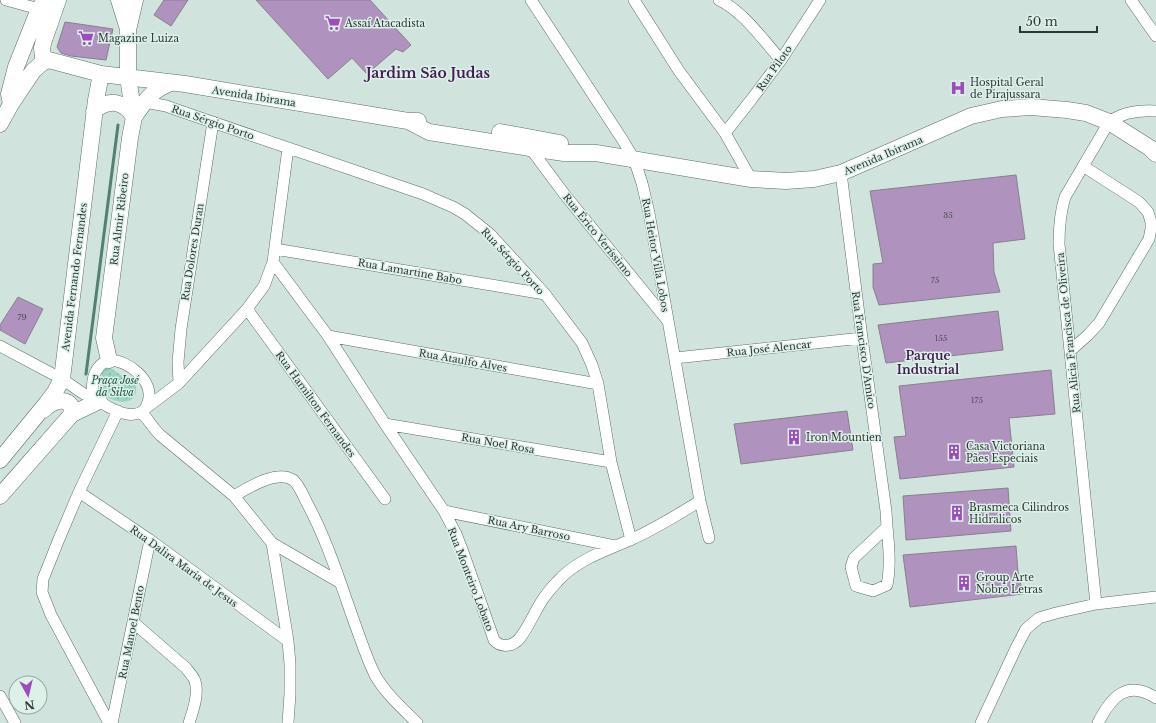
<svg xmlns="http://www.w3.org/2000/svg" width="1156" height="723" font-family="'Libre Baskerville',serif">
<defs>
<pattern id="grass-dots" width="8" height="8" patternUnits="userSpaceOnUse"><rect width="8" height="8" fill="#99d5c0"/><path d="M2 2h.1M6 6h.1" fill="none" stroke="#84b7a6" stroke-width="1.8" stroke-linecap="round"/></pattern>
</defs>
<rect width="100%" height="100%" fill="#d0e3dc"/>
<path fill="url(#grass-dots)" d="M108 366 136 386C136 390 137 395 133 398 127 405 110 401 104 394 100 388 102 379 102 372Z"/>
<g fill="none" stroke-linecap="round" stroke-linejoin="round">
<path stroke="#538072" stroke-width="3" d="M86 374 118 125"/>
</g>
<path fill="#af92bd" stroke="#89808e" d="M164 0H188L171 26 154 15Z
M256 0H370L411 45 403 52 396 49 367 74 352 58 328 79Z
M65 22 113 29 106 60 71 56 61 53 57 47Z
M1016 175 1025 239 993 243 994 272 1000 292 879 305 873 287V264L883 263 870 191Z
M18 297 43 309 25 344 0 330V325Z
M998 311 1003 350 886 363 878 325Z
M1051 370 1055 414 1009 418 1014 467 900 479 894 437 906 436 899 386Z
M847 411 853 450 741 464 734 424Z
M1008 488 1011 531 906 540 903 496Z
M1016 546 1018 572 1023 594 910 607 903 555Z"/>
<g fill="none" stroke-linecap="round" stroke-linejoin="round">
<defs>
<path id="street" d="M6 0 39 9
M531 0 622 139 634 159 642 183 649 213 700 501 709 538
M634 0 679 71 725 133 751 179
M719 0C743 11 763 40 781 60
M1131 0 1156 36
M145 102 166 106 183 112 423 194 453 207 465 214 490 234 545 294 582 343 592 365 598 384 611 462 631 540
M725 133 751 100 781 60 820 0
M530 148 565 195 667 320
M841 173 862 338 886 511C887 535 892 561 887 585L873 591 856 586 851 567 854 558 887 527
M275 249 545 294
M273 262 328 336 385 424 444 511 456 534 463 552 494 640C501 648 513 647 520 638 529 626 535 611 543 599 547 593 552 587 557 582 576 560 605 551 630 540 655 529 677 515 700 501
M247 309 385 499
M328 336 598 384
M0 346 62 379 84 394 95 396
M1070 351 1088 335 1099 323 1149 239 1151 229V222L1148 212 1139 202 1083 166
M675 358 862 338
M109 360C128 360 155 381 148 402 147 406 146 409 142 412 138 414 131 415 127 414 119 413 98 403 95 396 90 389 93 373 99 367 101 363 106 362 109 360Z
M179 383 178 362 181 329 213 122
M146 408 179 383 247 309 264 286 273 262 288 148
M141 412C148 419 153 428 160 435L234 496 272 543 288 641 290 664V694L288 723
M385 424 611 462
M79 492 150 540 288 641
M234 496C248 488 277 469 293 480 298 483 304 497 307 503 328 542 341 585 356 627 362 643 367 659 375 675 385 693 402 708 417 723
M444 511 615 546
M272 543 339 582
M1096 604 1059 244C1059 228 1060 213 1065 197L1109 122C1123 112 1140 110 1156 111
M133 622 186 668C189 672 193 676 195 681 199 694 193 711 189 723
M0 696 15 723
M109 723 51 615 42 592 43 579 59 539 79 492 118 411
M112 723 150 540
M981 723 1016 648 1026 629 1039 618 1056 613 1096 604 1156 597
M1098 723C1111 697 1127 679 1156 698"/>
<path id="secondary" d="M58 0 44 40 42 48 43 57 45 59 101 74 185 84 408 121H418
M119 0 128 29
M11 104 9 94 16 67 39 9 45 0
M94 111C109 98 124 101 134 117 145 101 153 89 171 83
M408 121 429 132 530 148 564 153H596L751 179 786 181 814 179 841 173 971 116 1002 109 1031 107 1067 110 1086 113 1109 122 1150 148 1156 154
M0 124 11 104 33 71 42 63 49 60
M500 132 560 143
M109 360 104 338 130 138 134 117 128 77V30L135 0
M43 410C46 408 49 404 53 403 64 398 74 402 71 415
M0 460 46 404 55 392 62 379 96 100 101 74
M0 496 72 414 99 401"/>
</defs>
<use href="#street" stroke="#5d6e68" stroke-width="12"/>
<use href="#secondary" stroke="#5d6e68" stroke-width="17"/>
<use href="#street" stroke="#fff" stroke-width="11"/>
<use href="#secondary" stroke="#fff" stroke-width="16"/>
</g>
<defs>
<symbol id="supermarket-bare" viewBox="-9 -9 18 18"><path d="M-6-5.5h2.5l.6 2H6L4.5 2H-2.5L-4.4-4H-6ZM-1.5 3.2a1.3 1.3 0 1 0 .1 0ZM3 3.2a1.3 1.3 0 1 0 .1 0Z" fill="#9d4cbc" stroke="#ddf1e9" stroke-width="2.5" paint-order="stroke"/></symbol>
<symbol id="hospital-bare" viewBox="-9 -9 18 18"><path d="M-5-5h3v3.5h4V-5h3V5h-3V1.5h-4V5h-3Z" fill="#9d4cbc" stroke="#ddf1e9" stroke-width="2.5" paint-order="stroke"/></symbol>
<symbol id="building-bare" viewBox="-9 -9 18 18"><path d="M-4-6H4V6H1V3H-1V6H-4ZM-2.5-4.3h1.7v1.8h-1.7ZM.8-4.3h1.7v1.8H.8ZM-2.5-1h1.7V.8h-1.7ZM.8-1h1.7V.8H.8Z" fill="#9d4cbc" stroke="#ddf1e9" stroke-width="2.5" paint-order="stroke"/></symbol>
</defs>
<g fill-rule="evenodd">
<use href="#supermarket-bare" x="322" y="12" width="22" height="22"/>
<use href="#supermarket-bare" x="75" y="27" width="22" height="22"/>
<use href="#hospital-bare" x="947" y="77" width="22" height="22"/>
<use href="#building-bare" x="783" y="426" width="22" height="22"/>
<use href="#building-bare" x="943" y="441" width="22" height="22"/>
<use href="#building-bare" x="946" y="502" width="22" height="22"/>
<use href="#building-bare" x="953" y="572" width="22" height="22"/>
</g>
<g text-anchor="middle" stroke-width="3" stroke-linejoin="round" paint-order="stroke">
<g font-size="8" fill="#4f4e56">
<text x="948" y="218">35</text>
<text x="935" y="283">75</text>
<text x="22" y="320">79</text>
<text x="941" y="341">155</text>
<text x="977" y="403">175</text>
</g>
<g font-size="10" fill="#2f3734" stroke="#ddf1e9" text-anchor="start">
<text x="345" y="27">Assaí Atacadista</text>
<text x="98" y="42">Magazine Luiza</text>
<text x="970" y="86">Hospital Geral<tspan x="970" dy="12">de Pirajussara</tspan></text>
<text x="806" y="441">Iron Mountien</text>
<text x="966" y="450">Casa Victoriana<tspan x="966" dy="12">Pães Especiais</tspan></text>
<text x="969" y="511">Brasmeca Cilindros<tspan x="969" dy="12">Hidralicos</tspan></text>
<text x="976" y="581">Group Arte<tspan x="976" dy="12">Nobre Letras</tspan></text>
</g>
<g font-size="10" fill="#2f3734" stroke="#ddf1e9">
<text transform="translate(774 68) rotate(-55)" y="4">Rua Piloto</text>
<text transform="translate(254 96) rotate(9)" y="4">Avenida Ibirama</text>
<text transform="translate(213 122) rotate(19)" y="4">Rua Sérgio Porto</text>
<text transform="translate(883 155) rotate(-23)" y="4">Avenida Ibirama</text>
<text transform="translate(119 219) rotate(-83)" y="4">Rua Almir Ribeiro</text>
<text transform="translate(598 235) rotate(51)" y="4">Rua Érico Veríssimo</text>
<text transform="translate(192 252) rotate(-81)" y="4">Rua Dolores Duran</text>
<text transform="translate(656 255) rotate(80)" y="4">Rua Heitor Villa Lobos</text>
<text transform="translate(513 261) rotate(47)" y="4">Rua Sérgio Porto</text>
<text transform="translate(410 271) rotate(10)" y="4">Rua Lamartine Babo</text>
<text transform="translate(74 277) rotate(-83)" y="4">Avenida Fernando Fernandes</text>
<text transform="translate(1068 333) rotate(-96)" y="4">Rua Alicia Francisca de Oliveira</text>
<text transform="translate(769 348) rotate(-6)" y="4">Rua José Alencar</text>
<text transform="translate(864 350) rotate(82)" y="4">Rua Francisco D'Amico</text>
<text transform="translate(463 360) rotate(10)" y="4">Rua Ataulfo Alves</text>
<text transform="translate(316 404) rotate(54)" y="4">Rua Hamilton Fernandes</text>
<text transform="translate(498 443) rotate(10)" y="4">Rua Noel Rosa</text>
<text transform="translate(529 528) rotate(12)" y="4">Rua Ary Barroso</text>
<text transform="translate(184 566) rotate(36)" y="4">Rua Dalira Maria de Jesus</text>
<text transform="translate(471 579) rotate(69)" y="4">Rua Monteiro Lobato</text>
<text transform="translate(131 632) rotate(-79)" y="4">Rua Manoel Bento</text>
</g>
<g font-size="10" font-style="italic" fill="#1a4e3f" stroke="#ddf1e9">
<text x="115" y="384">Praça José<tspan x="115" dy="12">da Silva</tspan></text>
</g>
<g font-size="12" font-weight="bold" fill="#431c52" stroke="#ddf1e9">
<text x="928" y="360">Parque<tspan x="928" dy="14">Industrial</tspan></text>
</g>
<g font-size="14" font-weight="bold" fill="#431c52" stroke="#ddf1e9">
<text x="428" y="78">Jardim São Judas</text>
</g>
</g>
<g transform="translate(28 695) rotate(172)"><circle r="19" fill="#ddf1e9" stroke="#97a7a1"/>
<path d="M0-3L7 15L0 10L-7 15Z" fill="#9d4cbc"/>
<text y="-6" font-size="11" font-weight="bold" text-anchor="middle" fill="#2f3734">N</text>
</g>
<path d="M1020 26v6h77v-6" fill="none" stroke="#2f3734" stroke-width="2"/>
<text x="1026" y="26" font-size="12" fill="#2f3734" stroke="#ddf1e9" stroke-width="3" paint-order="stroke">50 m</text>
</svg>
